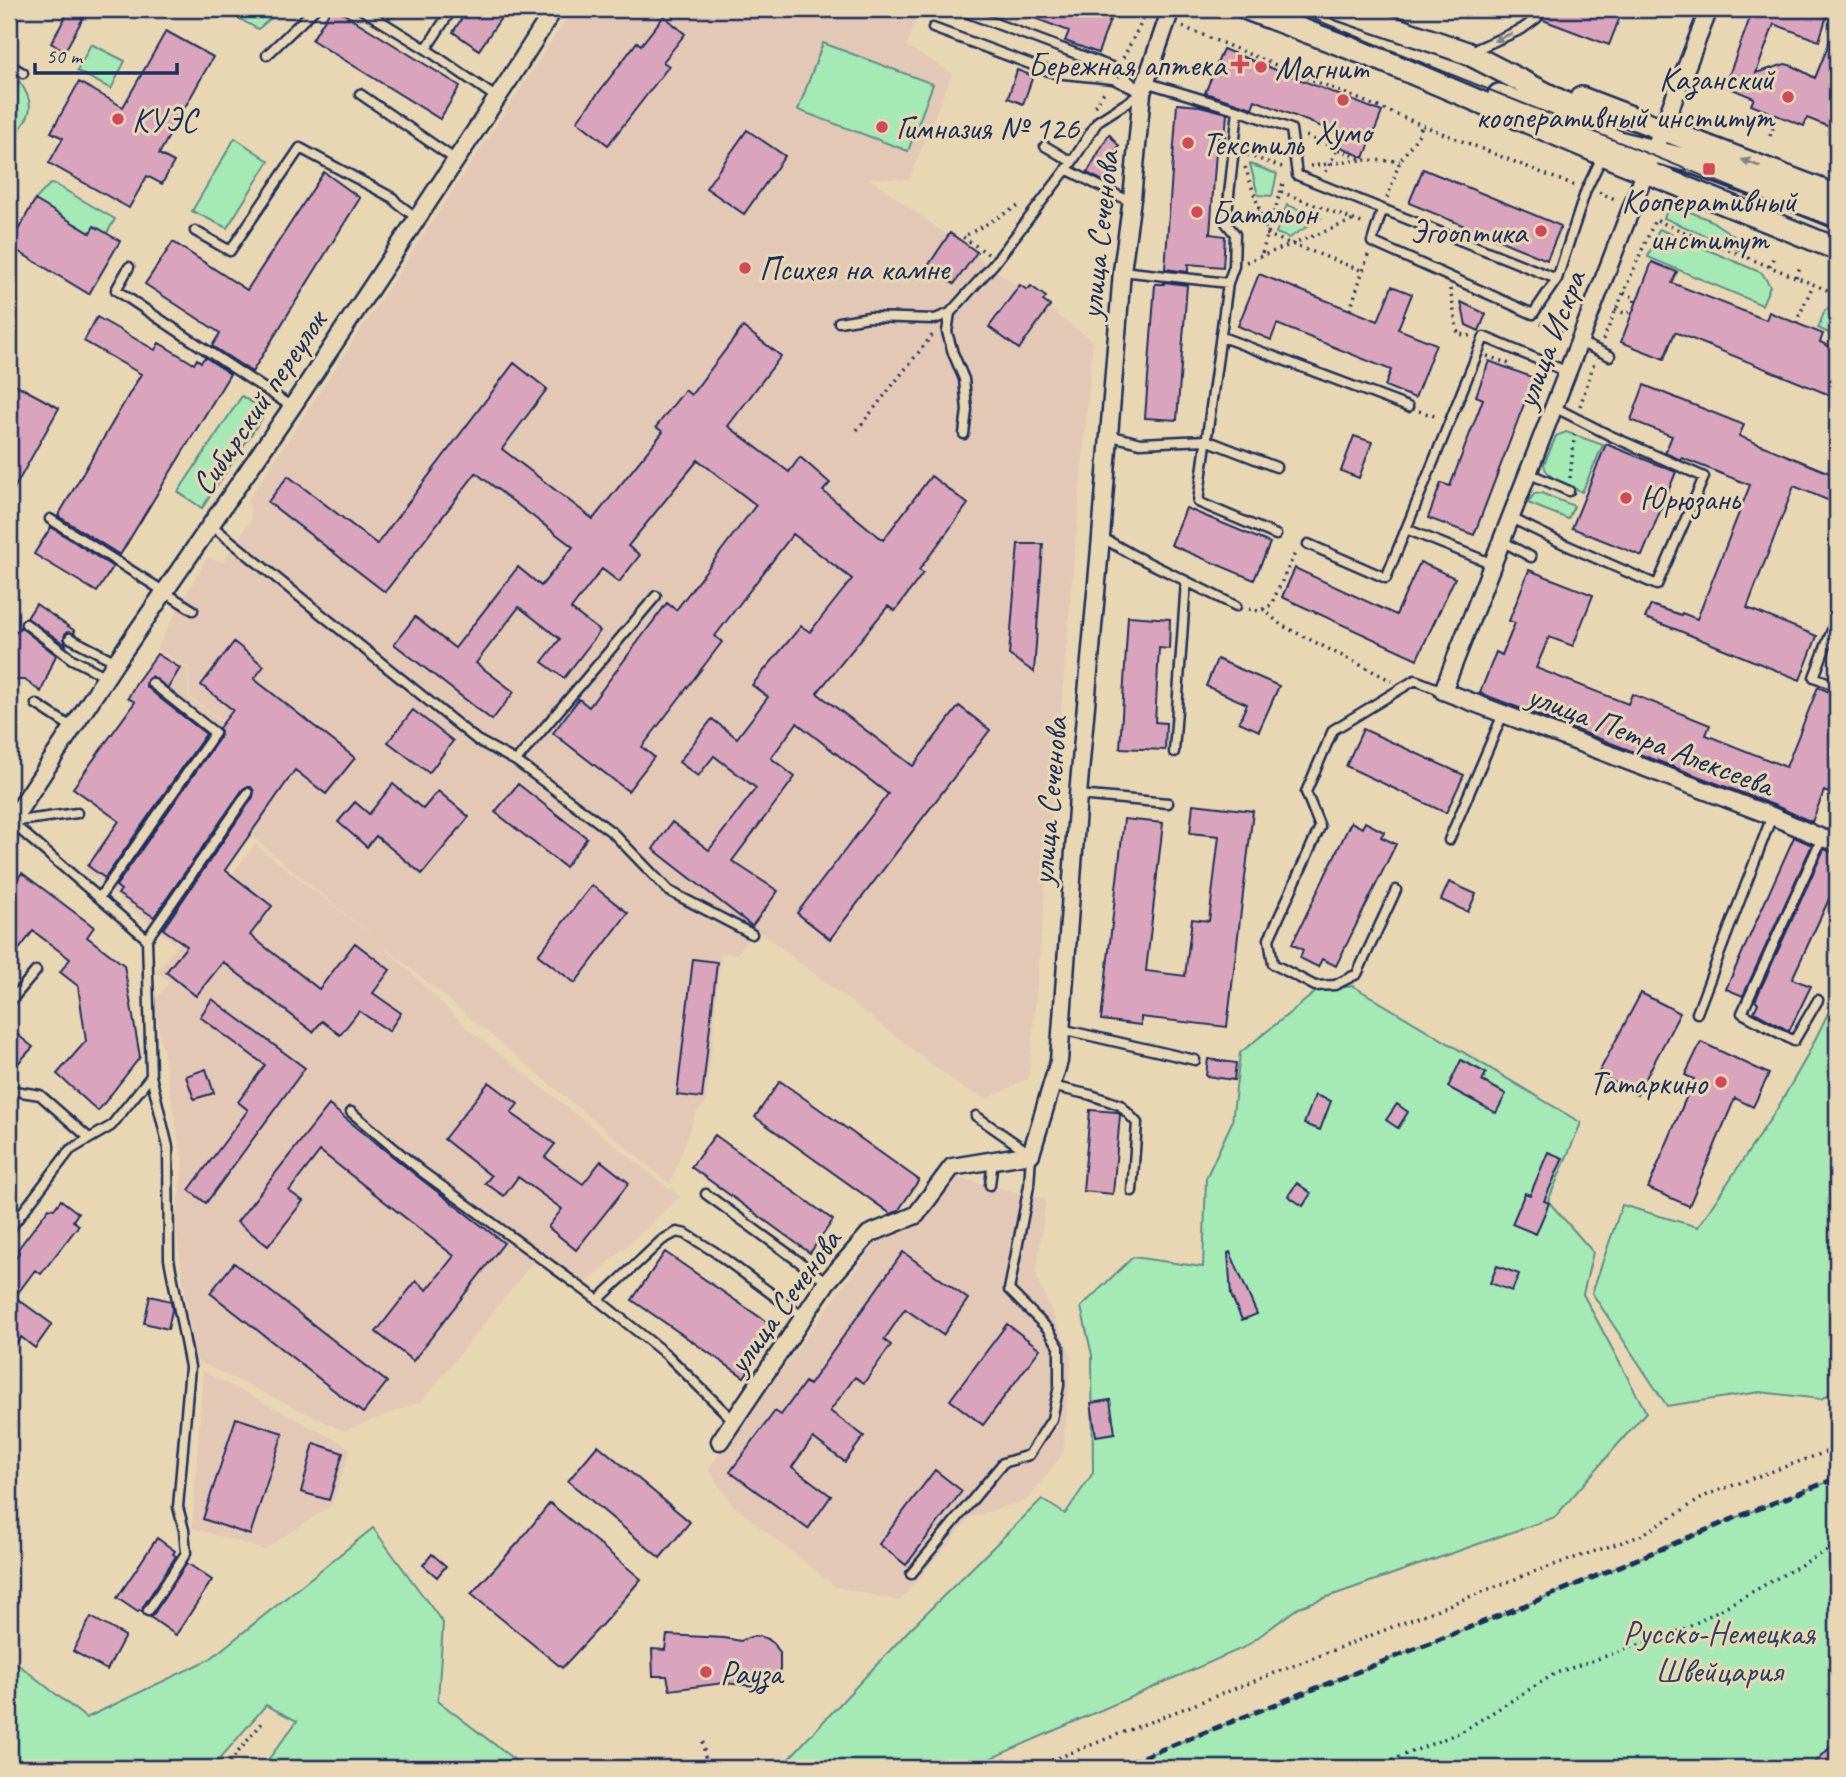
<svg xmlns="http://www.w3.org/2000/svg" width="1846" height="1777" font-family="Caveat,sans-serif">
<rect width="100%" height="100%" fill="#e9d7b4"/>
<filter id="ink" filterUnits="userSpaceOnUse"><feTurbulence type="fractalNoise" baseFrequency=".0143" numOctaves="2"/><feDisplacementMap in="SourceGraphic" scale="14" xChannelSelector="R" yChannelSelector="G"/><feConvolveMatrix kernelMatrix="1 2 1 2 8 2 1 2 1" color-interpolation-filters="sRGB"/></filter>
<g filter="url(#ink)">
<path fill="#e4c8b6" d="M573 9H920L906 46 952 73 909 180 869 178 1093 341 1029 1078 988 1099 964 1089 756 929 737 954 721 953 706 1103 696 1113 670 1184 380 943 466 1027 680 1197 581 1288 538 1256 422 1401 344 1431 195 1360 175 1225 183 1164 154 1002 170 981 156 972 255 844 373 937 251 836 174 943 83 869 176 735 126 698 157 651 187 668 189 698 293 774 190 697 188 667 156 649 207 557 223 562 251 520 248 500Z
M954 1177 1046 1199 1036 1276 1072 1357 1063 1454 1026 1501 971 1517 900 1601 836 1587 732 1505 708 1469 877 1241 915 1228Z
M203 1371 351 1448 332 1505 264 1550 192 1528Z"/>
<path fill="#a5eab5" stroke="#608c8a" stroke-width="2" d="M222 9H282L258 29Z
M823 43 933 84 908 151 798 110Z
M91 44 125 61 111 89 77 71Z
M19 81C37 105 31 116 14 137L9 138V99Z
M235 138 269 161 227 228 192 211Z
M1250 164 1277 174 1272 196 1258 195Z
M50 184 56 185 115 219 107 233 95 226 90 233 35 200Z
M1670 204 1710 220 1743 242 1739 250 1664 218Z
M1287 205 1321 218 1289 238 1276 233Z
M1659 229 1762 273 1770 286 1762 305 1648 257Z
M1837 306V337L1818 328 1825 310Z
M242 396 266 412 202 508 178 492Z
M1566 432 1603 445 1582 492C1569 485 1546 480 1544 464L1556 436Z
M1541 493 1574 506 1568 519 1528 503 1534 494Z
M1353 986 1581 1123 1548 1201 1593 1252 1583 1294 1646 1412 1555 1517 1299 1607 1245 1647 969 1768H780L910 1629 1042 1499 1065 1514 1093 1473 1092 1355 1081 1307 1133 1257 1203 1267 1206 1178 1232 1122 1240 1053 1317 991Z
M1833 1003 1837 1005V1389L1821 1399 1760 1392 1667 1406 1592 1293 1622 1205 1698 1227 1777 1109 1805 1060Z
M1837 1478V1768H1115L1551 1595 1735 1518Z
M373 1528 443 1623 438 1701 525 1768H262L297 1721 266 1705 212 1768H9V1657L86 1718 210 1659Z"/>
<path fill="#daa5bc" stroke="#1b2f5e" stroke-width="2" d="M70 9H88L65 51 51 43Z
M331 9H336L460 86 440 119 312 40Z
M468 9H507L479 50 453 32Z
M1013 9H1114L1098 53 1065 41 1069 31 1013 10Z
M1517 9H1623L1609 45 1543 20V15L1539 12 1530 15Z
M1738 9H1829L1819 41 1774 24 1756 73 1785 64 1793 66 1815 78 1837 24V130L1807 118 1804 126 1751 105 1754 98 1725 86 1751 15Z
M664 16 685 34 663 62 669 66 608 145 577 121 637 42 641 45Z
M166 31 213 57 159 154 174 162 162 184 147 176 129 208 49 163 63 138 51 132 79 82 123 107Z
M1223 49 1382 112 1364 158 1337 145 1342 135 1255 100 1252 108 1205 93Z
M1017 70 1033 76 1023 104 1008 98Z
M1177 104 1200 106 1227 113 1225 139 1217 138 1210 234 1225 236 1223 267 1188 264V272L1165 269Z
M747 130 785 156 744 214 706 188Z
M1109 134 1119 146 1111 159 1115 164 1103 181 1087 173Z
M1423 169 1561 226 1547 260 1409 203Z
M324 172 360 198 252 372 212 346 220 333 145 284 173 242 247 290Z
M35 200 90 233 94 226 120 241 89 294 9 246Z
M950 233 977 252 954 284 928 266Z
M1652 262 1677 272 1672 283 1766 320 1769 312 1823 334 1820 342 1837 350V398L1675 332 1664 359 1621 342Z
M1259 274 1378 321 1392 286 1412 294 1398 329 1436 344 1415 398 1385 386 1391 370 1277 324 1271 340 1238 326Z
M1164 282 1187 285 1177 420 1145 418 1155 284H1164Z
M1020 285 1027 290 1031 286 1046 297 1043 301 1050 306 1019 349 989 327Z
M1461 302 1486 314 1479 331 1466 325Z
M97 317 155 350 159 343 194 364 197 359 201 362 205 357 230 374 120 555 58 516 141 374 84 341Z
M743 327 781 356 728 426 789 472 800 457 830 483 823 491 883 540 931 476 968 504 919 570 923 573 895 611 888 606 817 693 913 766 959 706 990 730 830 939 797 913 888 794 797 723 771 758 795 777 732 861 778 891 752 926 653 849 672 822 709 850 756 788 714 756 698 776 679 762 712 719 737 738 768 697 752 685 801 626 810 632 852 579 793 534 715 636 722 642 642 747 654 757 628 791 553 733 579 699 589 707 667 603 676 610 756 505 698 460 628 546 640 555 619 582 602 569 571 609 600 631 564 678 542 662 560 639 519 607 476 663 514 692 492 720 394 644 415 617 455 648 518 567 541 586 573 547 476 473 385 592 268 502 288 476 377 544 514 363 547 389 502 449 593 519 663 432 656 427 685 390 691 395Z
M1489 361 1534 378 1474 535 1428 518 1441 483 1450 486 1483 399 1476 396Z
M9 381 59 408 9 498Z
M1644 385 1744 425 1739 436 1837 476V504L1794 486 1747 608 1817 636 1800 680 1675 629 1645 618 1651 605 1681 615 1682 613 1697 619 1750 485 1682 458 1681 460 1665 453 1672 436 1631 420Z
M1354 436 1372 442 1359 478 1341 471Z
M1606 444 1676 472 1642 556 1572 528Z
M1186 508 1270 543 1254 580 1171 545Z
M51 527 113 567 97 592 34 554Z
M1018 544H1043L1034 672 1009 655Z
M1420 562 1455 578 1417 659 1282 597 1295 568 1396 615Z
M1529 570 1593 595 1573 646 1549 637 1536 668 1628 704 1632 694 1710 725 1706 735 1786 767 1818 687 1837 695V773L1829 793 1824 791 1812 822 1776 806 1480 693 1496 652 1502 655 1515 623 1509 621Z
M36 604 75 631 74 633 67 632 65 634 64 639 66 645 27 618Z
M1128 616 1170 619 1169 649 1159 648 1155 722 1166 723 1165 750 1120 748Z
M9 627 17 632 20 627 56 655 41 692 25 680H9Z
M234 642 264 666 254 679 355 758 326 794 295 770 225 870 272 906 250 935 319 989 355 943 390 970 373 993 401 1013 389 1031 359 1011 340 1035 322 1021 313 1032 223 962 196 996 166 972 187 946 163 929 253 797 254 791 251 787H246L243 789 154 917 118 894 121 890 116 886 220 737 221 731 219 728 233 710 201 685Z
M157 654 180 668 168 688 152 676 147 680 146 686 161 699 206 734 105 878 88 866 119 821 73 788 135 702 128 698 136 683Z
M1217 659 1279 686 1259 731 1239 722 1247 704 1206 686Z
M413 710 453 741 429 773 388 742Z
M1363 729 1464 775 1446 813 1346 766Z
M393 784 423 809 438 791 469 817 422 874 376 836 367 847 338 822 355 802 369 814Z
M518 784 587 838 565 867 495 812Z
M1193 804 1253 811 1227 1027 1141 1017V1025L1101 1020 1124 819 1163 823 1146 971 1185 976 1192 919 1209 921 1219 836 1190 833Z
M1351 822 1362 828 1365 822 1384 832 1381 837 1396 844 1336 966 1322 959 1318 967 1300 958 1303 950 1292 944Z
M1794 837 1812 845 1743 996 1726 989Z
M1824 849 1837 854V882L1792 979 1811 986 1789 1031 1754 1012 1758 1003 1755 1001Z
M22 873 94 927 87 937 124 965 140 1057 98 1111 57 1074 86 1041 78 986 60 972 70 959 33 931 9 963V890Z
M1449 882 1476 894 1468 912 1441 900Z
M592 885 628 913 575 983 538 955Z
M693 959 717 962 702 1098 677 1095Z
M1641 993 1680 1013 1637 1095 1598 1074Z
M212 999 305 1068 206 1203 189 1190 248 1110 238 1102 265 1065 200 1017Z
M9 1028 33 1047 9 1073Z
M1701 1042 1769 1074 1753 1107 1735 1098 1689 1206 1648 1188 1694 1079 1685 1075Z
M1208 1059 1236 1063 1234 1080 1206 1076Z
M1461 1060 1486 1073 1482 1081 1506 1094 1496 1113 1448 1087Z
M206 1069 214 1093 194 1099 186 1076Z
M780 1081 919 1180 898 1211 891 1214 755 1117Z
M489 1082 518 1104 511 1113 555 1144 545 1157 583 1184 601 1161 629 1183 576 1250 548 1227 562 1209 518 1177 504 1196 485 1183 491 1176 444 1139Z
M1315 1095 1331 1101 1320 1130 1304 1124Z
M1397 1104 1408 1112 1398 1128 1386 1120Z
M329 1105 417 1176 504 1243 413 1361 376 1332 416 1281 427 1290 454 1256 320 1151 289 1191 303 1201 268 1246 237 1222Z
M1090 1110 1118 1112 1120 1115 1113 1194 1083 1191Z
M715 1135 833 1220 810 1253 691 1167Z
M1548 1152 1563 1158 1544 1201 1549 1203 1536 1234 1512 1224 1525 1193 1530 1195Z
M1297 1183 1311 1193 1303 1206 1288 1196Z
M61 1200 78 1213 73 1221 79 1225 41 1274 35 1270 15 1297 52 1324 35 1348 21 1337 9 1354V1269L19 1253 18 1249 49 1208 54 1209Z
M665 1252 777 1329 744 1377 632 1300Z
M903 1252 968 1299 943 1335 905 1309 884 1340 891 1345 864 1383 855 1377 830 1411 864 1436 845 1462 813 1438 792 1467 831 1496 808 1529 730 1472 775 1411 781 1415 805 1382 809 1385Z
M1230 1252 1257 1314 1242 1320 1231 1295 1228 1253Z
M234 1263 387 1382 363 1413 210 1293Z
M1497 1266 1519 1274 1512 1291 1490 1283Z
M150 1296 171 1301 172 1310 168 1329 144 1323Z
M1007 1324 1040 1349 983 1425 950 1400Z
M1110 1400 1115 1433 1096 1436 1091 1403Z
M236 1418 283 1433 250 1535 203 1519Z
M314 1443 343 1453 329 1500 301 1492Z
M598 1445 690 1522 660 1558 568 1481Z
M935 1470 962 1491 906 1565 879 1544Z
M550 1503 641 1579 608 1618 562 1668 471 1594 518 1543Z
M157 1538 175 1551 173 1554 176 1556 143 1607 142 1612 139 1610 138 1612 117 1598Z
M432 1554 446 1566 437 1577 423 1565Z
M187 1563 212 1580 176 1635 150 1617 153 1615Z
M91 1617 125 1636 107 1670 73 1651Z
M667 1635 724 1638 741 1641 750 1637 759 1636 768 1639 775 1645 780 1653V1670L776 1677 763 1685 755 1686 724 1683 670 1690 667 1676H653L652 1649 665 1650Z
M1837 1740V1768H1810Z"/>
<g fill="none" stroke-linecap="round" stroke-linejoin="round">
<defs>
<path id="lane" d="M361 9 426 49 497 98
M965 12 1117 69 1134 86
M933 28 1054 73 1113 79 1142 93
M426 49 452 9
M1472 51 1522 29 1537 18
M267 55 315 9
M9 65 23 73
M1145 82 1238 110 1291 129 1297 175 1557 279
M360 94 456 160
M1045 146 1072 162
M1066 169 1125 199H1132
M1382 210 1372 242 1533 314 1557 279 1586 190 1602 157
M195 231 230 251 300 148 393 198 397 203 417 218
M129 267 116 290 292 407
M1122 271 1228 283 1234 266 1235 234 1226 223 1238 110
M1228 283 1198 502 1276 535
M950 313 947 332 953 353 964 379 967 410 964 434
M839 322 869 317 935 319 950 313 993 265 1072 162 1098 121 1142 93
M1222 337 1408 407
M1579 342 1610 356
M1108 435 1140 443 1206 440 1276 467
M1528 473 1569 491
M1511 518 1566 545 1657 585 1704 477 1611 436 1554 407
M50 519 193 610
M211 525 477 740 516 761 613 833 669 891 752 934
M1101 537 1131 554 1186 581 1174 752
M1502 541 1531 557
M1308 544 1386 578 1406 529
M1493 564 1406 529 1484 337 1568 372
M1186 581 1236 606
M1837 617 1814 677 1837 686
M26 624 72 659 107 677
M70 638 116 662
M36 704 73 728
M516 761 656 596
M1078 795 1168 803
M11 822 147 939 151 1076 168 1147 169 1259 190 1367 178 1507 184 1530 186 1553 148 1611
M11 822 77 813
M1449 840 1503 714
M1396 890 1357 974 1335 985 1315 986 1273 964 1269 939 1320 827 1306 792 1333 730 1415 680 1443 691
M99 898 215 733 152 683
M147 939 248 793
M1818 1000 1794 1041 1742 1013 1822 838
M9 1003 36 971
M1697 1013 1772 816
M1061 1029 1195 1060
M1051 1086 1091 1095 1120 1105 1137 1123 1132 1191
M9 1090 40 1095 89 1138
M351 1112 421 1171 598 1300 667 1355 734 1421
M990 1185 993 1160
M706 1194 827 1282
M9 1230 70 1150 111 1126 151 1076
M601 1302 598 1300 662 1240 677 1232 686 1234 715 1252 803 1317
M911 1574 1003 1463 1029 1455 1052 1419 1059 1386V1347L1048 1329 1009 1290 1029 1186 1031 1154 976 1116"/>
<path id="street" d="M1709 9 1443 691 1772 816 1822 838 1837 842
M9 825 116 662 292 407 509 80 554 9
M720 1441 827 1282 869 1234 916 1215 952 1167 1031 1154 1059 1061 1078 795 1101 537 1122 271 1132 199 1142 93 1171 9"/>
<path id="secondary" d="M1247 9 1384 61 1614 159 1837 249
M1339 9 1467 53 1601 122
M1499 95 1622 143 1686 160 1837 216
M1581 98 1837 196"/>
</defs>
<use href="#lane" stroke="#1b2f5e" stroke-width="13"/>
<use href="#street" stroke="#1b2f5e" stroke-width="21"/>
<use href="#secondary" stroke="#1b2f5e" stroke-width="26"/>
<path stroke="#1b2f5e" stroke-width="3.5" stroke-dasharray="2 5" stroke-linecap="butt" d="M1145 9 1154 13
M1183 27 1422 125 1575 186
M1123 58 1148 10
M1095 106 1104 92
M1306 136 1364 160 1400 161
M1770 136 1777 116
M1247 155 1282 167
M1310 166 1362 160
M1245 167 1268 235 1363 271
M1326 172 1337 149
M1281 192 1364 224
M1599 192 1617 200
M1387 198 1400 161 1419 134 1422 125
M1238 216 1259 209
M1262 253 1284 180
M988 254 963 237 1022 204
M1246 262 1354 220
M1770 267 1774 256
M1796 277 1800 267
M1450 289 1458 334 1471 336
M1350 310 1369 252
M1615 310 1627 314 1634 308 1635 298 1624 293
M1541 323 1564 331
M1796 323 1813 285
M1603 340 1655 220 1837 294
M1487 356 1510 364
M1580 406 1594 363
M1419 411 1438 417
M857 430 934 333
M1570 478 1575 430
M1249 609 1259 611 1271 605 1296 551
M1263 609 1281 625 1392 681
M225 1768 262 1723
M698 1768 706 1761 702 1738
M1032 1768 1533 1572 1640 1536 1709 1494 1837 1448
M1372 1768 1461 1732 1556 1673 1685 1629 1837 1545"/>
<use href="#lane" stroke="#e9d7b4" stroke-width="8"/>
<use href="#street" stroke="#e9d7b4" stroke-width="16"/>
<use href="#secondary" stroke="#e9d7b4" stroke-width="21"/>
<path stroke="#1b2f5e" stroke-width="2" d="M1289 9 1837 230"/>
<path stroke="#1b2f5e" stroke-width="5" stroke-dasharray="10 5" stroke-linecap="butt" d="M1115 1768 1551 1595 1735 1518 1837 1478"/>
</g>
<defs><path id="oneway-solid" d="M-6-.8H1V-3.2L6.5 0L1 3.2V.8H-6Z" transform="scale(1.75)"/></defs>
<g fill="#828389">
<use href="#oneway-solid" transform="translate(1503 37) rotate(157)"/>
<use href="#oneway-solid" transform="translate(1751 163) rotate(-159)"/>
</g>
</g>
<g fill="#d1495b" stroke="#e9d7b4" stroke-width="2.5">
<path d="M1236.5 53.5h7v7h7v7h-7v7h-7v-7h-7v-7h7z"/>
<circle cx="1261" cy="67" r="7"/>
<circle cx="1788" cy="97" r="7"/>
<circle cx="1343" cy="100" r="7"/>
<circle cx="118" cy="119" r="7"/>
<circle cx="882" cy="127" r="7"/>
<circle cx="1188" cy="143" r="7"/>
<rect x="1702" y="162" width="14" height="14" rx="3.5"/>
<circle cx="1197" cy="212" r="7"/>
<circle cx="1541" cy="231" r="7"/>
<circle cx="745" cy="268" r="7"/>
<circle cx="1626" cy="498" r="7"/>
<circle cx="1721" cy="1082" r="7"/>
<circle cx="706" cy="1672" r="7"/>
</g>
<g text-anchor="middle" stroke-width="6" stroke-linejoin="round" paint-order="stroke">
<g font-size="33" fill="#1b2f5e" stroke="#e9d7b4" text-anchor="start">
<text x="1226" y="76" text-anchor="end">Бережная аптека</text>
<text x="1275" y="79">Магнит</text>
<text x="1774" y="90" text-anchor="end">Казанский<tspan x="1774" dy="38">кооперативный институт</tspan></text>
<text x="132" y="131">КУЭС</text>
<text x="896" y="139">Гимназия № 126</text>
<text x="1343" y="143" text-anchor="middle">Хумо</text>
<text x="1202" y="155">Текстиль</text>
<text x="1709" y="212" text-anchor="middle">Кооперативный<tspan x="1709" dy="38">институт</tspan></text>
<text x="1211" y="224">Батальон</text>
<text x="1527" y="243" text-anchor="end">Эгооптика</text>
<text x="759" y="280">Психея на камне</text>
<text x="1640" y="510">Юрюзань</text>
<text x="1707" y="1094" text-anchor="end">Татаркино</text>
<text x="720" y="1684">Рауза</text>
</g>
<g font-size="33" fill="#1b2f5e" stroke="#e9d7b4">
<text transform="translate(1098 235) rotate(-84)" y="12">улица Сеченова</text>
<text transform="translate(1549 339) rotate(-69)" y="12">улица Искра</text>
<text transform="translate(258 402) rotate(-56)" y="12">Сибирский переулок</text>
<text transform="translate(1651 739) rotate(21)" y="12">улица Петра Алексеева</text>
<text transform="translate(1048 801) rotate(-85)" y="12">улица Сеченова</text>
<text transform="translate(783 1301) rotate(-54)" y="12">улица Сеченова</text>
</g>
<g font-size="33" fill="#294267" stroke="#e9d7b4">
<text x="1719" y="1644">Русско-Немецкая<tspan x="1719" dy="38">Швейцария</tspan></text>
</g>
</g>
<rect width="1846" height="1777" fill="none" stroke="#e9d7b4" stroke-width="35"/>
<rect x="18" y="18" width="1811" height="1742" fill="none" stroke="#1b2f5e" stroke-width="2.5" filter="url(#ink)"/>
<path d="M35 63v10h142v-10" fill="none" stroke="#1b2f5e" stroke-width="3.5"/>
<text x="46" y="63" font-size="21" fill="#1b2f5e" stroke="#e9d7b4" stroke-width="5" paint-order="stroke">50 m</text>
</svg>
